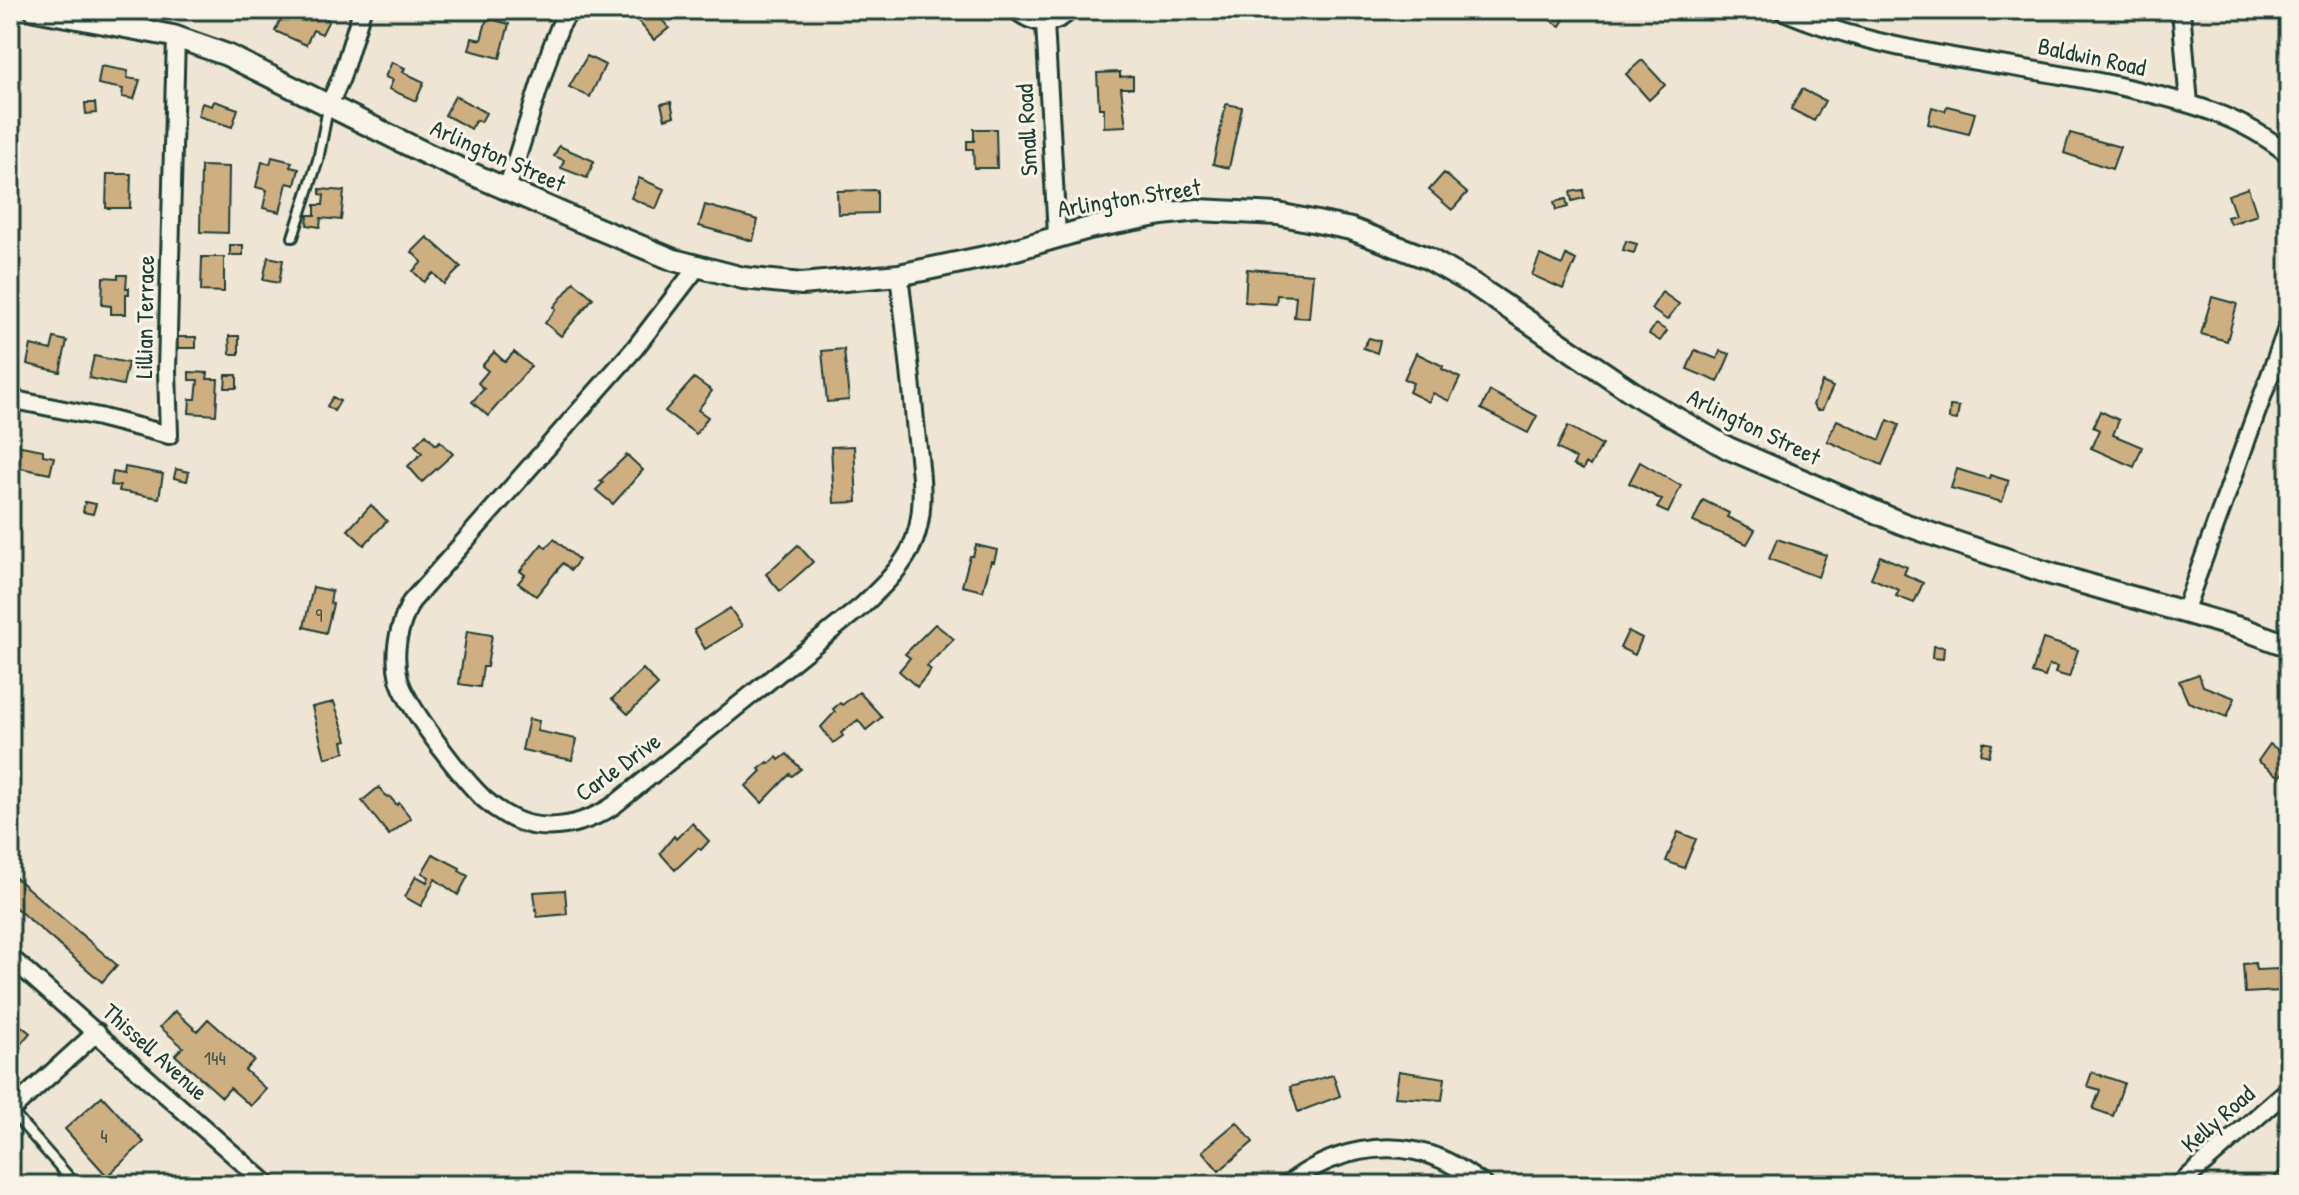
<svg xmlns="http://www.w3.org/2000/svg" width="2299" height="1195" font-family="'Patrick Hand',sans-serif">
<rect width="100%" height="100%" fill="#efe5d4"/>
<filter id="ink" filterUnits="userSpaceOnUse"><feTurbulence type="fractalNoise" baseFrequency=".0125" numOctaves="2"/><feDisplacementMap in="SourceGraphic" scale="16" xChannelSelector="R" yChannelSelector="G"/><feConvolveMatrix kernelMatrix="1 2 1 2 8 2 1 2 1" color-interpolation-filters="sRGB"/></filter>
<g filter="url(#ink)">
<path fill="#ceaf82" stroke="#1f3d34" stroke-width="2" d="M629 10H665L658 15 669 28 654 40Z
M1534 10H1570L1560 26Z
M284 11 305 21 310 11 329 20 322 34 313 30 306 45 275 31Z
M487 18 509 24 500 58 469 50 472 38 481 40Z
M587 56 605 65 590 97 569 87Z
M1642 60 1665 85 1649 100 1626 74Z
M392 62 405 68 403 72 424 82 416 101 389 89 393 80 385 77Z
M101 66 128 71 127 78 140 80 134 99 122 97 123 89 98 84Z
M1120 72V77L1133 76V88H1121L1126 126 1104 127V108H1099L1097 73Z
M1802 89 1825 101 1814 121 1791 109Z
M455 96 486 113 481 122 476 120 471 129 445 115Z
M214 101 238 109 232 127 198 116 202 103 212 106Z
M671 102 674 116 665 119 661 104Z
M85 103H95L96 113 86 114Z
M1226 104 1242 107 1229 168 1213 164Z
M1947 106 1975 113 1969 134 1928 124 1932 107 1945 111Z
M974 129H996L997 168H974L973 149H967V141H974Z
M2070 133 2120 147 2112 169 2064 153Z
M559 146 594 161 587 178 561 168 564 160 554 156Z
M272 157 292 162 290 167 299 169 295 185 287 183 280 212 263 208 267 190 256 187 262 162 270 164Z
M201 166 229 167 228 233 200 232Z
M1444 173 1467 193 1452 210 1429 190Z
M107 174H131L130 208H106Z
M639 178 664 189 656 209 631 198Z
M2248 188 2257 215 2230 224 2227 217 2235 215 2228 195Z
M320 189 344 191 341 220 321 218 320 227 307 225 308 215H315V205H323L324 195 320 194Z
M877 190V213L838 214 837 191Z
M1583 190 1584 198 1572 201 1570 192Z
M1566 199 1568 207 1556 210 1554 202Z
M705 205 758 220 753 241 699 226Z
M427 237 461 267 444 284 433 273 424 282 413 271 422 262 412 252Z
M1626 241 1637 244 1634 253 1623 250Z
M230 245H243V255H230Z
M1540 255 1562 265 1566 255 1576 260 1563 289 1532 275Z
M202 257H224V292L201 291Z
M268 257 283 260 279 283 263 280Z
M1247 269 1313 274 1309 318 1294 317 1296 296 1277 295 1276 304 1245 302Z
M118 275H127L126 288H129V294H126V314H111V306L102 305 103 277 118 278Z
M574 282 593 298 561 336 545 323 556 309 554 307Z
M1662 292 1679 304 1667 320 1651 309Z
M2212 297 2237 304 2227 341 2201 334Z
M1656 324 1667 331 1660 341 1649 334Z
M229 336H239V354H230Z
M177 337H196V348H177Z
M54 338 67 341 60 372 27 364 31 345 51 350Z
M1369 338 1380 341 1377 353 1363 348Z
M844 349 849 400 827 402 822 351Z
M1695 350 1717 359 1720 351 1730 354 1718 382 1687 369Z
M494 352 505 362 514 352 531 366 488 416 472 402 484 389 478 383 488 371 482 366Z
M1416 353 1443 366 1442 369 1460 378 1449 401 1433 393 1429 402 1409 392 1413 383 1404 379Z
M94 356 128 363 123 385 89 378Z
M189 372 208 373 207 379H218L216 415 189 413 190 399H196L198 380H189Z
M226 375H237V388H225Z
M694 378 712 391 698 410 708 417 696 434 665 411Z
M1822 382 1833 387 1822 410H1817L1813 405Z
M1490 391 1537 416 1528 433 1481 409Z
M333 397 340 401 334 411 327 406Z
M1950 406 1959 407 1957 420 1949 419Z
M2100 411 2119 420 2113 435 2142 447 2134 467 2091 448 2099 430 2093 427Z
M1837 420 1880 440 1888 420 1899 425 1882 465 1827 441Z
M1568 426 1602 445 1590 466 1586 463 1583 470 1573 465 1576 459 1557 448Z
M426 434 436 445 440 441 453 454 422 482 408 466 422 453 415 445Z
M10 444 43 450V455L54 457 50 474 10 466Z
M854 446 857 502 834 503 831 447Z
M627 455 643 470 613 504 596 490 603 483 600 481Z
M1640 462 1681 486 1668 513 1657 508 1662 500 1629 483Z
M125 467 163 474 159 498 119 491 120 486 111 485 113 472 124 474Z
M176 469 189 472 187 481 174 478Z
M1957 469 1989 479 1990 475 2009 481 2002 502 1951 488Z
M1703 500 1729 513 1727 517 1755 530 1747 544 1693 522Z
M85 502 96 504 93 514 83 512Z
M371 505 387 521 364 545 348 530Z
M554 539 579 560 571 570 563 563 536 596 518 583 525 575 520 571 542 544 546 548Z
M1777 539 1826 555 1818 577 1769 559Z
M798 545 813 562 780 591 766 574Z
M976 545 997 550 994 562 991 561 983 591 962 586 970 556H973Z
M1880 556 1907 567 1904 574 1923 583 1914 603 1896 596 1899 590 1871 578Z
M313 587 332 591 330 603 333 604 326 633 304 627Z
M730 608 742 626 705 649 694 630Z
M935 624 954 639 927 666 931 670 917 687 899 671 910 658 905 654Z
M467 631 492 635 487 667H483L480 687 459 684Z
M1628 631 1642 638 1635 655 1620 648Z
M2043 639 2078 650 2069 677 2055 673 2057 667 2049 665 2045 677 2032 673Z
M1933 646 1944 647 1943 659 1932 658Z
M643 669 658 685 628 714 612 699Z
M2199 674 2203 686 2235 698 2227 717 2188 702 2179 681Z
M859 692 882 717 866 730 858 720 841 733 843 736 833 743 821 727 835 712 833 709 840 703 842 705Z
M334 702 347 740 343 741 345 752 325 758 312 707Z
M529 719 539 721 537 731 576 739 572 760 522 750Z
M1983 742 1992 744 1989 756 1981 754Z
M2270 744 2289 758V765L2280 777 2258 761Z
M787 754 801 769 792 776 790 774 762 803 746 786 761 771 759 769 768 762 769 764 777 757 779 760Z
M379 787 387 797 389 796 397 805 399 803 411 818 389 835 362 801Z
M692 823 709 841 701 850 698 848 675 870 660 853 674 836 676 839Z
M1678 832 1696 839 1684 868 1666 861Z
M433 854 460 868 459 871 468 876 458 895 435 879 421 906 405 897 416 876 427 882 429 877 422 873Z
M10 873 117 965 102 982 10 903Z
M565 890 567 914 537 917 534 892Z
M2255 963 2256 970 2279 969 2280 991 2245 993 2243 964Z
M175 1011 197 1031 208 1019 254 1060 245 1070 266 1089 251 1106 230 1088 222 1097 175 1055 183 1047 160 1027Z
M10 1017 30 1033 14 1052 10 1049Z
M1399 1071 1445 1078 1442 1100 1395 1097Z
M2092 1072 2124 1083 2113 1116 2093 1109 2100 1090 2087 1086Z
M1333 1075 1340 1096 1298 1112 1290 1087Z
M102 1096 144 1142 107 1176 65 1129Z
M1237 1122 1253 1142 1219 1171 1202 1151Z
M2282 1168 2289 1174V1185H2269Z"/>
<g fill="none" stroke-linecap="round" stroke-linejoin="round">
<defs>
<path id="service" d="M293 237 318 160 328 108
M11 1111 76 1185"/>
<path id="minor" d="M1016 10C1033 25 1054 27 1070 10
M1781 10C1889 57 2013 62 2127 88 2185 101 2243 116 2289 155
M2181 10 2189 104
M1045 23 1057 235
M328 107 341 78 362 10
M507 189 551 49 560 26 570 10
M698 266 635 348 411 602C399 626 392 651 399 679 406 706 462 778 484 799 496 810 515 822 532 825 562 830 588 822 613 806L862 606C880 589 898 572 910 550 930 511 919 464 915 422 911 373 905 324 899 275
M10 399 99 417 169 435 167 370 176 37
M2184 612 2289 323
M10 957 268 1185
M10 1111 97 1032
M1287 1185C1330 1151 1388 1137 1441 1159 1456 1165 1470 1176 1484 1185
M2179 1185 2289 1089"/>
<path id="tertiary" d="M35 10 173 36 227 55 429 155 577 220 674 260 743 278 802 284 899 275 999 254 1089 228 1162 214 1198 210 1278 214 1351 229 1427 258 1473 284 1641 398 1728 448 1901 523 1949 540 2048 573 2243 629 2289 646"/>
</defs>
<use href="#service" stroke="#1f3d34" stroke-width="14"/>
<use href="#minor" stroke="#1f3d34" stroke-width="22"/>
<use href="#tertiary" stroke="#1f3d34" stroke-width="26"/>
<use href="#service" stroke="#f7f3e8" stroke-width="8"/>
<use href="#minor" stroke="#f7f3e8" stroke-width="16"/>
<use href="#tertiary" stroke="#f7f3e8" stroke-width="20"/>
</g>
</g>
<g text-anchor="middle" stroke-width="6" stroke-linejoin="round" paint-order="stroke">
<g font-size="20" fill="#4b5a48">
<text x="319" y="622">9</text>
<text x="215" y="1065">144</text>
<text x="104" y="1143">4</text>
</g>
<g font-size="24" fill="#1f3d34" stroke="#f7f3e8">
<text transform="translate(2092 57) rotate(12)" y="8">Baldwin Road</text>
<text transform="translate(1027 130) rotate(-93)" y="8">Small Road</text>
<text transform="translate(498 156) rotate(24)" y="8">Arlington Street</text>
<text transform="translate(1129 198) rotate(-9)" y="8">Arlington Street</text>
<text transform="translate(145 317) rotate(-89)" y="8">Lillian Terrace</text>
<text transform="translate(1754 427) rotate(26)" y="8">Arlington Street</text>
<text transform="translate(618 767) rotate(-36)" y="8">Carle Drive</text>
<text transform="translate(155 1052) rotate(42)" y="8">Thissell Avenue</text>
<text transform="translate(2218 1119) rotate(-41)" y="8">Kelly Road</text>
</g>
</g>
<rect width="2299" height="1195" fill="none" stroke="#f7f3e8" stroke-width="40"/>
<rect x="20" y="20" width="2259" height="1155" fill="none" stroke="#1f3d34" stroke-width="3" filter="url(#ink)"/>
</svg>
